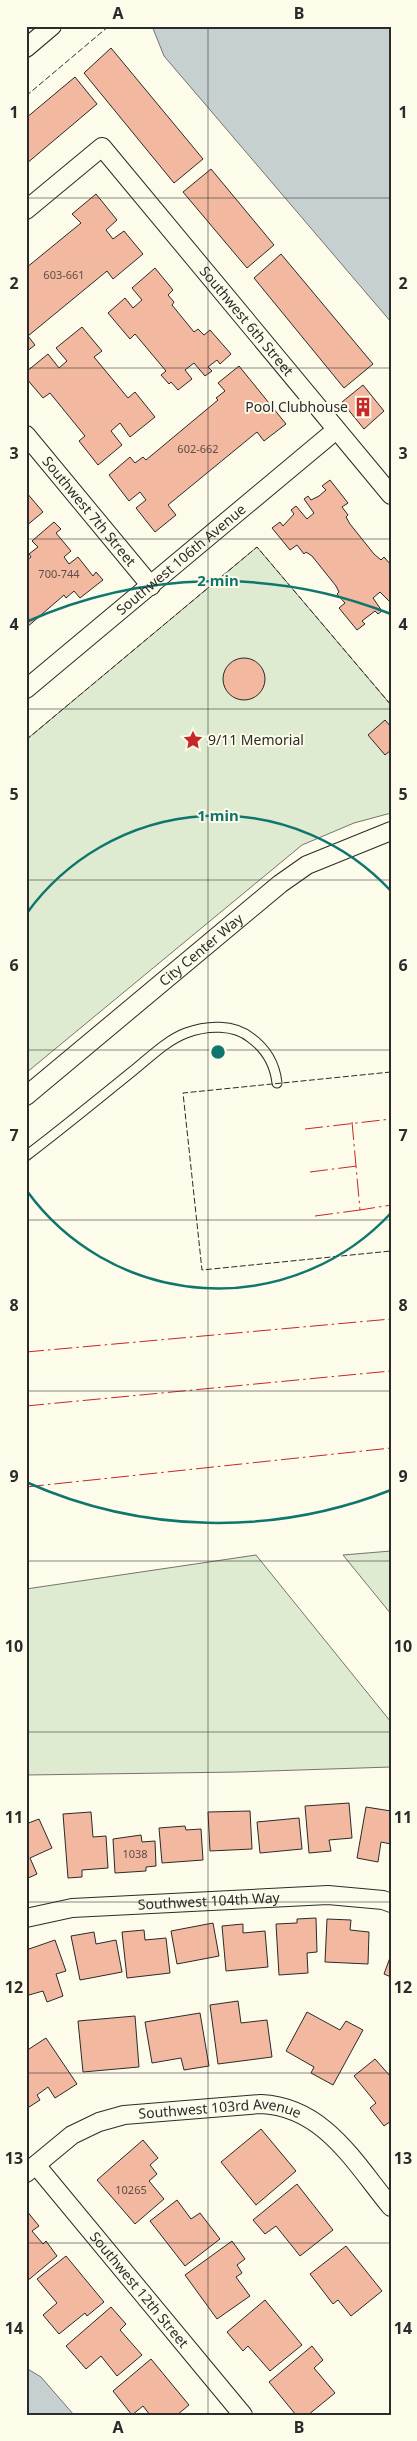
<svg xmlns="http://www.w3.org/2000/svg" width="417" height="2441" font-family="'Noto Sans',sans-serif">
<rect width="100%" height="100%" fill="#fdfbea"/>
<path fill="#deebd1" stroke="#74746e" d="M257 547 391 705V813L354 823 302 845 26 1073V740Z
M391 1551V1614L343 1555Z
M256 1555 391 1722V1767L238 1772 26 1775V1589Z"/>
<path fill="#c7d0d0" stroke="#74746e" d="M152 26H391V322L164 56Z
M26 2368 41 2377 74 2415H26Z"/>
<path fill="#f2b8a0" stroke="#2b2b2b" d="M111 48 203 159 174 183 84 73Z
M75 77 97 104 26 164V118Z
M211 169 274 245 247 268 183 192Z
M96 194 117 220 106 230 113 239 124 231 143 254 113 279 107 271 28 336 35 345 26 352V268L81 223 72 214Z
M281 254 373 364 344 388 254 278Z
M155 268 173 290 168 295 174 302 172 305 194 332 198 329 204 335 210 330 231 354 220 364 217 360 208 367 212 371 205 376 194 363 185 370 192 379 178 390 171 382 169 384 161 375 166 371 135 334 130 339 108 313 125 298 133 308 142 300 132 288Z
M82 327 102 351 94 357 128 398 135 392 155 417 130 437 120 423 111 431 122 445 98 465 79 441 85 436 50 393 43 398 26 378V372L48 354 59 368 67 361 56 348Z
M239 366 286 424 264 441 257 432 168 505 176 515 155 532 136 508 146 500 140 492 129 501 109 475 130 457 135 463 143 457 146 460 218 400 216 398 225 391 218 383Z
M363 385 384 411 364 429 342 402Z
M330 480 348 503 342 507 348 515 346 517 350 524 374 554 381 560 384 557 391 565V603L380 592 373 598 382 611 378 614 375 611 362 621 365 624 357 630 339 608 345 603 337 594 339 592 336 586 312 556 306 552 304 554 297 545 290 550 272 528 280 522 283 526 294 514 291 510 296 506 307 519 314 513 304 499 308 496 311 500 319 496 326 490 322 486Z
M26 492 43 512 26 526Z
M54 522 61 529 56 533 71 551 64 557 69 564 78 557 93 576 96 572 103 580 80 598 74 591 66 598 64 595 26 628V561L31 557 29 554 38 547 32 541Z
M223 679a21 21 0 1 1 42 0a21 21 0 1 1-42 0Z
M385 720 391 727V750L385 755 368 735Z
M349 1803 352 1838 329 1840 331 1851 309 1853 305 1806Z
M366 1807 391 1811V1844L381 1842 378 1862 357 1858Z
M250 1811 252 1849 210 1851 208 1812Z
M91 1812 93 1837 106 1836 108 1868 82 1870V1877L68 1878 63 1814Z
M299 1818 302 1849 260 1853 257 1822Z
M39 1819 52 1848 30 1858 37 1874 26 1879V1824Z
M185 1826 186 1830 201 1829 203 1860 162 1863 159 1828Z
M141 1835 142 1842 155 1841 156 1866 146 1867V1871L115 1873 113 1839Z
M316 1918 317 1952 307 1953 308 1973 279 1975 276 1924 297 1923V1919Z
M327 1919 351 1920 350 1930 369 1932 368 1964 325 1962Z
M213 1923 219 1956 177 1964 171 1931Z
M243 1924V1933L265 1931 268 1967 226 1971 222 1926Z
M144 1930 145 1940 166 1938 170 1973 127 1978 122 1932Z
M94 1932 96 1944 116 1940 122 1972 80 1980 71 1936Z
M55 1940 66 1971 56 1974 63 1996 47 2002 43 1991 29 1995 26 1987V1943L29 1949Z
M391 1955V1977L384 1974Z
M238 2001 241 2023 267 2020 272 2057 218 2064 210 2005Z
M307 2012 340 2030 346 2021 363 2030 333 2085 311 2073 314 2067 286 2051Z
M200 2013 209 2066 184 2070 181 2058 152 2063 145 2022Z
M135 2016 139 2067 83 2072 78 2021Z
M46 2038 77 2084 55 2098 48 2087 37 2095 40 2100 26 2109V2051Z
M375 2059 391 2077V2121L384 2126 370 2108 376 2103 354 2076Z
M261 2129 296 2171 256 2205 221 2162Z
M143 2140 158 2158 150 2165 157 2174 149 2181 164 2199 135 2224 97 2180Z
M297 2184 333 2230 300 2256 276 2226 265 2234 253 2220Z
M177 2200 191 2219 200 2213 220 2239 185 2266 150 2221Z
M26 2210 39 2226 32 2231 43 2244 46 2241 57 2256 26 2282Z
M232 2241 245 2259 237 2265 242 2273 236 2277 250 2296 217 2319 185 2275Z
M346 2246 382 2291 351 2316 338 2300 333 2304 310 2274Z
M66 2256 104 2302 87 2316 85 2313 59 2334 43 2315 57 2303 37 2279Z
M265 2300 302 2345 270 2371 248 2346 243 2351 227 2332Z
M111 2307 126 2324 120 2330 142 2355 117 2376 101 2356 86 2369 66 2346Z
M312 2346 323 2360 314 2368 335 2393 308 2415H296L269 2382Z
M151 2359 189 2405 177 2415H150L143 2406 132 2415 113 2391Z"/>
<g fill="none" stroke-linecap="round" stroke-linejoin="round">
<defs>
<path id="lane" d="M26 1156C63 1128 98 1099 134 1070 149 1058 167 1040 186 1033 207 1025 234 1024 251 1038 266 1049 275 1065 277 1083"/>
<g id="street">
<path d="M26 48 52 26"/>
<path id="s1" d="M26 210 102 147 391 495"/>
<path id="s2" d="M26 435 151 586"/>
<path id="s3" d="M26 689 336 430"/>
<path id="s4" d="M26 1096 280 884 307 865 391 831"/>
<path id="s5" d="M26 1918 72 1908 328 1895 383 1900 391 1903"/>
<path id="s6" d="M36 2165 243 2415"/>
<path id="s7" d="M26 2173 72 2135 99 2122 124 2115 261 2104C324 2107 354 2162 391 2207"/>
</g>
</defs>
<use href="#lane" stroke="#2b2b2b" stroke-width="11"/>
<use href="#street" stroke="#2b2b2b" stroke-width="20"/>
<use href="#lane" stroke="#fdfbea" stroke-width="9"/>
<use href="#street" stroke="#fdfbea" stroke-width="18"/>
<path stroke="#2b2b2b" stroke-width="1" stroke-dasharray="6 2.5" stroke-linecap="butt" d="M26 96 109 26
M26 740 257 547 391 705
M391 1072 183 1093 202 1270 391 1251"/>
<path stroke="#c62828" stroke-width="1" stroke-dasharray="18 4 2.5 4" stroke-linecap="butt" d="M352 1122 360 1210 391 1205
M305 1129 391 1119
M310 1172 357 1166
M315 1216 360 1210
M26 1352 391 1319
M26 1406 391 1371
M26 1487 391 1448"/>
</g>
<path fill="none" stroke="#2b2b2b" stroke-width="1" stroke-opacity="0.55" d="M208 26V2415M26 198H391M26 368H391M26 539H391M26 709H391M26 880H391M26 1050H391M26 1220H391M26 1391H391M26 1561H391M26 1732H391M26 1902H391M26 2073H391M26 2243H391"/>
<g fill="none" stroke="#0f766e" stroke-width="2.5">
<path d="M391 1213A236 236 0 0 1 27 1191M27 913A236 236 0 0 1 391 891"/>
<path d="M391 1490A471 471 0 0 1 26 1482M26 622A471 471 0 0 1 391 614"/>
</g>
<defs>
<symbol id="building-bare" viewBox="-9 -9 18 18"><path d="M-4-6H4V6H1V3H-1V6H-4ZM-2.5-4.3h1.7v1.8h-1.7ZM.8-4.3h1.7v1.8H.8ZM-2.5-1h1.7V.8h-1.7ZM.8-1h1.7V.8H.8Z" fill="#c62828" stroke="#fdfbea" stroke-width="2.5" paint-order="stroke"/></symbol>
<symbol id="sight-bare" viewBox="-9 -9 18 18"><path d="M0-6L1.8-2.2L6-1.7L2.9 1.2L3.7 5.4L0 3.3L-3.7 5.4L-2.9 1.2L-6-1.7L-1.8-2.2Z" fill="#c62828" stroke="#fdfbea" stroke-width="2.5" paint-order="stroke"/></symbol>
</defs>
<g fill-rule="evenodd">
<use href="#building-bare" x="349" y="393" width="28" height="28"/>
<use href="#sight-bare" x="179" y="726" width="28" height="28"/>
</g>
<g text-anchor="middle" stroke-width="4" stroke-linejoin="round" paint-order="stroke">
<g font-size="11" fill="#5d4e48">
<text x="64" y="279">603-661</text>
<text x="198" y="453">602-662</text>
<text x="59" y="578">700-744</text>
<text x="135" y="1858">1038</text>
<text x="131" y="2194">10265</text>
</g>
<g font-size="14" fill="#2b2b2b" stroke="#fdfbea">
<text dy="5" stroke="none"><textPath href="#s1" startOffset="325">Southwest 6th Street</textPath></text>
<text dy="5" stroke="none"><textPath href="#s2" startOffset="99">Southwest 7th Street</textPath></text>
<text dy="5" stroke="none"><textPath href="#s3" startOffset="202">Southwest 106th Avenue</textPath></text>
<text dy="5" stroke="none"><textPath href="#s4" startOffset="228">City Center Way</textPath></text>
<text dy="5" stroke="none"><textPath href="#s5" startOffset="184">Southwest 104th Way</textPath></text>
<text dy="5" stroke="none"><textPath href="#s7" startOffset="212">Southwest 103rd Avenue</textPath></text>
<text dy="5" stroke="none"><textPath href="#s6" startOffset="162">Southwest 12th Street</textPath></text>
</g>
<g font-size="14" fill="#2b2b2b" stroke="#fdfbea" text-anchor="end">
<text x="348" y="412">Pool Clubhouse</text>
<text x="208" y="745" text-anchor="start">9/11 Memorial</text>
</g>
</g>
<circle cx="218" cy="1052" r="8" fill="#0f766e" stroke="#fdfbea" stroke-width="2.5"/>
<g font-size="15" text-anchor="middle" font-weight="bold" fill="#0f766e" stroke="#fdfbea" stroke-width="4" stroke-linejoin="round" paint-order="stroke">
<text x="218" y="586">2 min</text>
<text x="218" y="821">1 min</text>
</g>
<rect width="417" height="2441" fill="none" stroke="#fdfbea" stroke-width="55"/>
<rect x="28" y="28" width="362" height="2386" fill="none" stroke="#2b2b2b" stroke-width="2"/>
<g font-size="16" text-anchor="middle" font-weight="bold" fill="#2b2b2b">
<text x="118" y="19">A</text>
<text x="299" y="19">B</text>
<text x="14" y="118">1</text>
<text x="403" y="118">1</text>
<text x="14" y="289">2</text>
<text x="403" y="289">2</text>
<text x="14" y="459">3</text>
<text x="403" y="459">3</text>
<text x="14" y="630">4</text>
<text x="403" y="630">4</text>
<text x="14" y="800">5</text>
<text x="403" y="800">5</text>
<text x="14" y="971">6</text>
<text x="403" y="971">6</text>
<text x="14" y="1141">7</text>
<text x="403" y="1141">7</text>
<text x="14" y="1311">8</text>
<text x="403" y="1311">8</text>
<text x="14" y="1482">9</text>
<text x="403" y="1482">9</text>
<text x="14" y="1652">10</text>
<text x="403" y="1652">10</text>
<text x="14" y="1823">11</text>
<text x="403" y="1823">11</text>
<text x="14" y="1993">12</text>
<text x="403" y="1993">12</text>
<text x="14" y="2164">13</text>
<text x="403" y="2164">13</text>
<text x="14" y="2334">14</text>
<text x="403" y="2334">14</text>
<text x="118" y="2433">A</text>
<text x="299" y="2433">B</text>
</g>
</svg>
